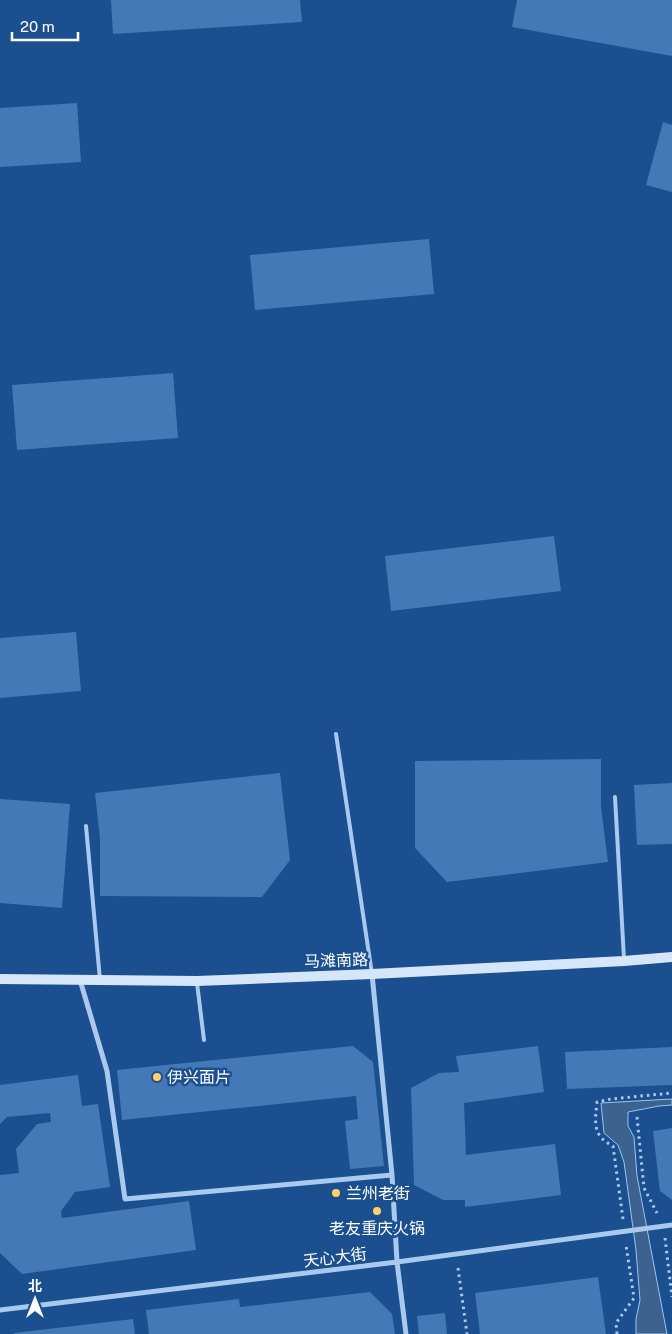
<svg xmlns="http://www.w3.org/2000/svg" width="672" height="1334" font-family="'Public Sans','Noto Sans SC',sans-serif">
<rect width="100%" height="100%" fill="#1b4f8f"/>
<path fill="#3c6290" stroke="#9cc4f0" d="M672 1099V1105L659 1106 628 1112V1126L634 1137 637 1176 667 1334H636V1319L640 1300 636 1250 624 1162 618 1145 604 1133 601 1103Z"/>
<path fill="#4478b7" d="M111 0H300L302 22 113 34Z
M517 0H672V56L512 27Z
M77 103 81 162 0 167V108Z
M663 122 672 125V192L646 185Z
M429 239 434 294 255 310 250 255Z
M173 373 178 438 17 450 12 385Z
M554 536 561 591 391 611 385 556Z
M76 632 81 691 0 698V638Z
M601 759V806L608 862 447 882 415 848V761Z
M280 773 290 860 262 897 100 896V839L95 793Z
M672 783V844L637 845 634 785Z
M0 799 70 804 62 908 0 903Z
M353 1046 373 1062 384 1166 350 1169 345 1121 358 1119 356 1096 122 1120 117 1070Z
M538 1046 544 1092 464 1103 466 1155 555 1144 561 1195 465 1207V1200H443L414 1185 411 1088 439 1073 459 1072 456 1056Z
M672 1047V1085L567 1089 565 1052Z
M78 1075 82 1106 98 1104 110 1187 75 1192 61 1211 62 1218 189 1201 196 1250 22 1274 0 1253V1175L19 1173 16 1149 37 1124 51 1122 50 1113 7 1117 0 1124V1085Z
M672 1128V1200L660 1191 653 1131Z
M598 1277 606 1334H480L475 1293Z
M370 1292 392 1314 395 1334H149L146 1310 239 1299 240 1307Z
M445 1313 447 1334H419L417 1316Z
M133 1319 135 1334H14V1333Z"/>
<g fill="none" stroke-linecap="round" stroke-linejoin="round">
<path stroke="#a9c9ee" stroke-width="3" stroke-dasharray="2.5 4" stroke-linecap="butt" d="M637 1117 644 1188 657 1213
M623 1219 613 1146C592 1136 595 1122 597 1102L611 1099 672 1093
M665 1238 672 1297
M458 1268 467 1334
M617 1334 616 1323 634 1298 626 1245"/>
<path stroke="#a9c9ee" stroke-width="4" d="M336 734 372 974
M615 797 624 959
M86 826 100 980
M197 983 204 1040"/>
<path stroke="#a9c9ee" stroke-width="5" d="M372 974 392 1175 397 1262 406 1334
M80 980 107 1071 125 1199 392 1175
M0 1310 397 1262 672 1225"/>
<path stroke="#d6e6fa" stroke-width="10" d="M0 979 197 981 372 974 624 961 672 957"/>
</g>
<g fill="#ffd166" stroke="#1b4f8f" stroke-width="2">
<circle cx="157" cy="1077" r="5"/>
<circle cx="336" cy="1193" r="5"/>
<circle cx="377" cy="1211" r="5"/>
</g>
<g text-anchor="middle" stroke-width="5" stroke-linejoin="round" paint-order="stroke">
<g font-size="16" fill="#fff" stroke="#1b4f8f">
<text transform="translate(336 960) rotate(-2)" y="6">马滩南路</text>
<text transform="translate(335 1257) rotate(-7)" y="6">天心大街</text>
</g>
<g font-size="16" fill="#fff" stroke="#1b4f8f" text-anchor="start">
<text x="167" y="1083">伊兴面片</text>
<text x="346" y="1199">兰州老街</text>
<text x="377" y="1234" text-anchor="middle">老友重庆火锅</text>
</g>
</g>
<g transform="translate(35 1299)" stroke="#1b4f8f" stroke-width="4" paint-order="stroke">
<path d="M0-4L9 19L0 12L-9 19Z" fill="#ffffff"/>
<text y="-8" font-size="14" font-weight="bold" text-anchor="middle" fill="#ffffff">北</text>
</g>
<path d="M12 32v8h66v-8" fill="none" stroke="#ffffff" stroke-width="2.5"/>
<text x="20" y="32" font-size="15" fill="#ffffff" stroke="#1b4f8f" stroke-width="4" paint-order="stroke">20 m</text>
</svg>
